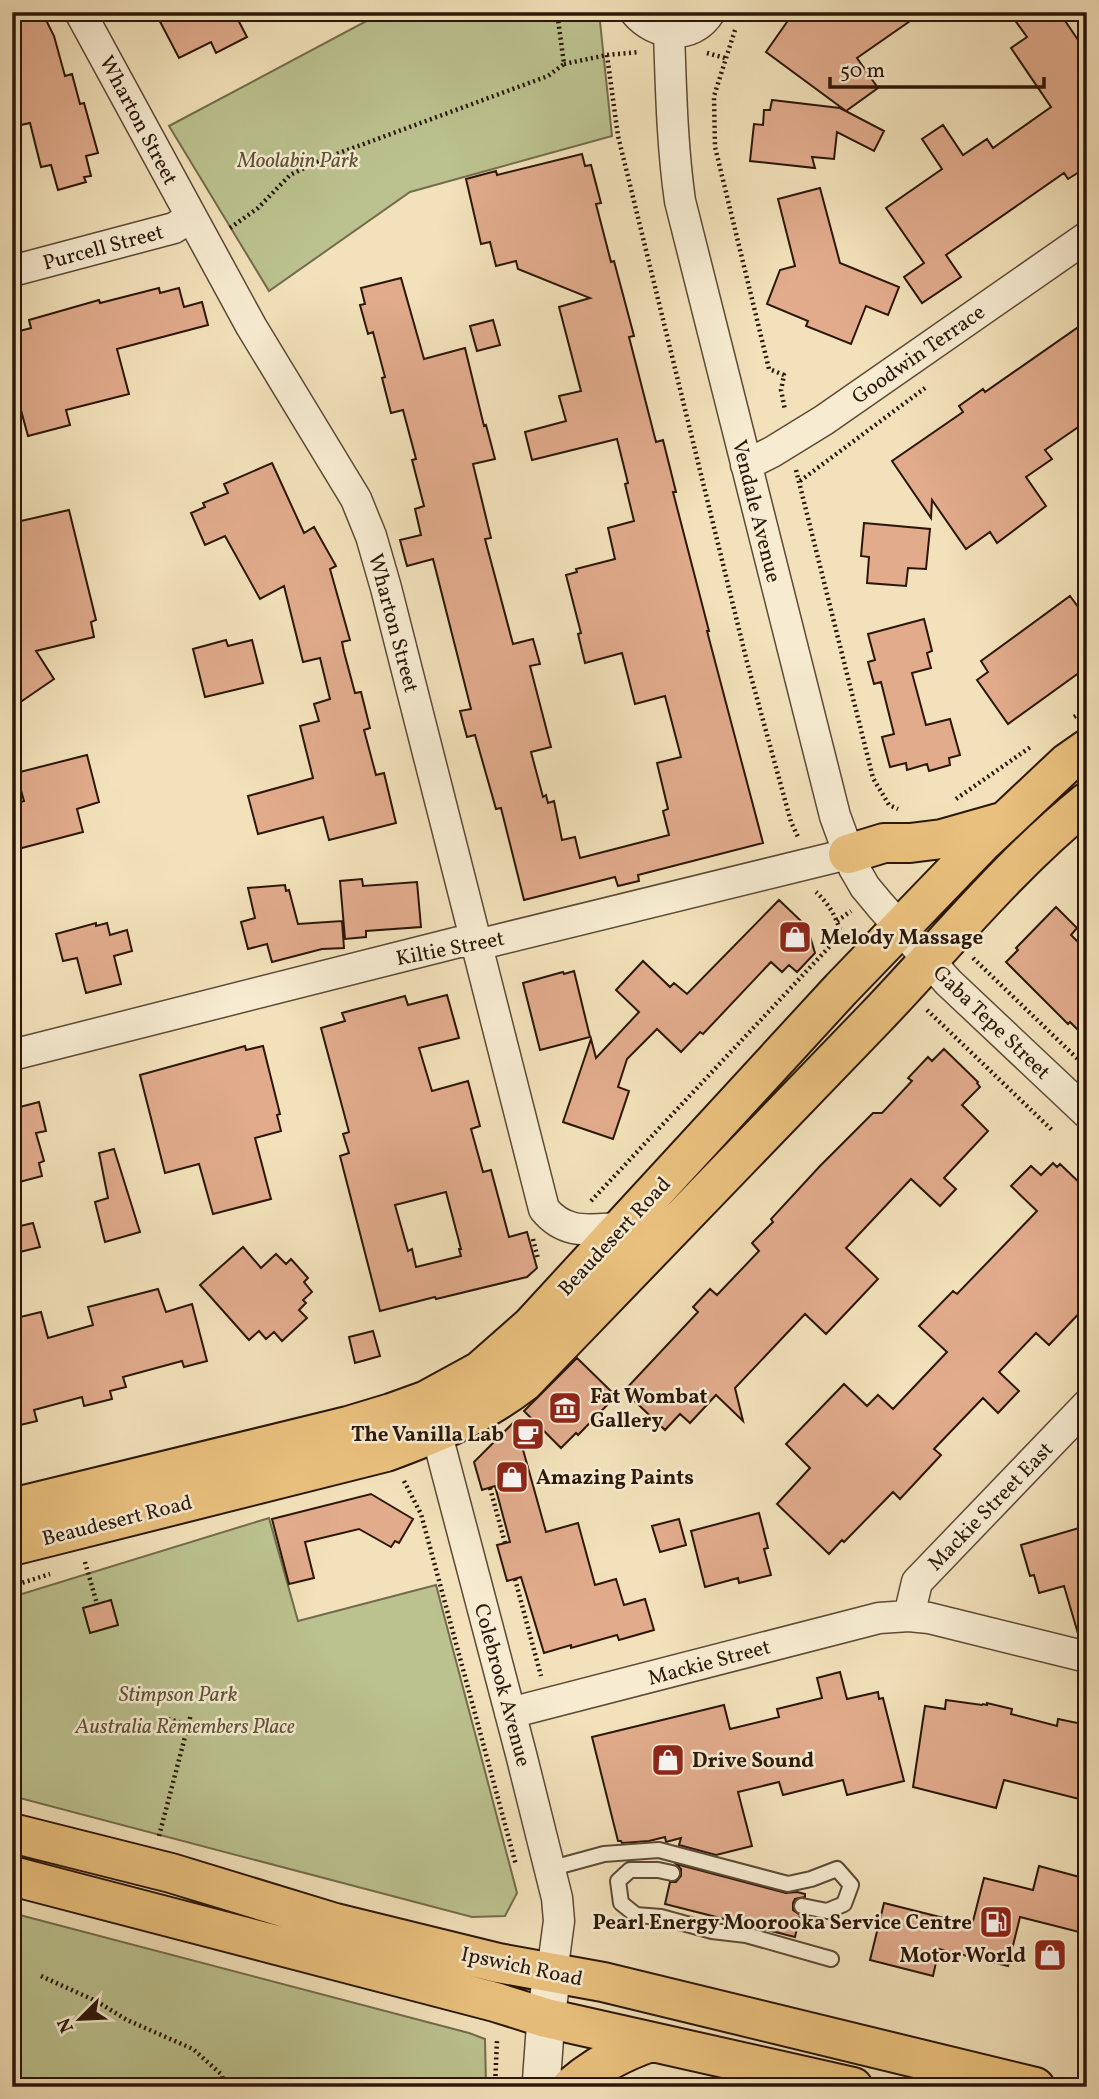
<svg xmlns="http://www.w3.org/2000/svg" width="1099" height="2099" font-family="Vollkorn,serif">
<rect width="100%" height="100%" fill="#f2e1ba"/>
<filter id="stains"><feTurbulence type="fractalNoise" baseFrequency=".00286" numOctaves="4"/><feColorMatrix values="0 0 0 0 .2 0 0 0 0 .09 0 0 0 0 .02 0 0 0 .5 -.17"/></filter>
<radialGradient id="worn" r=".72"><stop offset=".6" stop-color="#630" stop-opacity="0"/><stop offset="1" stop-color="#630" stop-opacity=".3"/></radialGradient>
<path fill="#bbc28f" stroke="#736c4c" stroke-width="2" d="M378 12H599L612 136 410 192 269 291 169 126 376 16Z
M269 1518 298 1621 436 1585 517 1893 505 1916 472 1917 12 1796V1597Z
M12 1913 469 2033 485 2039 486 2087H12Z"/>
<path fill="#e1ab8c" stroke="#2b1609" stroke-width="2" fill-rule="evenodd" d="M12 12H42L54 36 65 76 72 74 80 104 84 103 98 153 86 156 91 176 84 177 86 182 58 190 51 165 41 167 30 123 12 127Z
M155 12H234L247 37 216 53 211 42 179 58Z
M794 12H923L857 58 878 88 846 111 766 52Z
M1009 12H1059L1087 53V167L1068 179 1064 173 946 255 961 277 922 303 904 277 924 263 886 208 942 169 922 139 943 125 963 155 987 139 993 148 1051 107 1011 48 1027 37Z
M772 100 840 108 884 131 874 151 837 132 834 159 812 157 815 168 750 161 754 124 763 125 764 110H770Z
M582 154 585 166 591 165 601 203 596 204 611 262 614 261 634 336 629 337 637 368 656 442 663 440 676 492H673L709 631H707L763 843 638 875 639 881 618 886 615 877 524 900 501 808 496 809 475 735 467 737 460 711 471 709 433 559 407 566 400 540 421 535 415 509 424 506 412 460 416 459 403 410 391 413 382 378 385 377 373 332 368 334 360 305 365 304 361 288 401 278 424 359 465 348 484 426 486 425 495 459 473 464 491 538 485 539 513 644 533 639 540 664 530 666 551 747 531 752 543 797 546 795 548 803 554 801 562 840 575 837 580 858 669 835 663 811 668 809 657 763 681 757 665 696 635 704 622 653 585 663 578 634 581 633 566 575 577 572 576 569 615 559 608 528 634 521 625 484 628 483 617 439 532 460 525 432 566 421 559 396 581 391 559 307 590 298 518 269 516 261 496 266 490 242 481 244 466 179 496 171 497 175Z
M820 188 840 263 899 287 888 315 866 306 851 344 806 326 808 321 767 304 780 270 795 266 778 199Z
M159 288 160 293 179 288 184 307 202 302 208 325 117 349 129 394 66 410 70 425 28 436 12 377V333L31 328 29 320 99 300 100 303Z
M493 320 500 345 477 351 470 326Z
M1087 321V421L1045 450 1052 459 1026 477 1046 506 997 543 990 532 966 549 932 500 931 518 892 461 963 412 959 406 983 389 985 392Z
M272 463 304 533 314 527 336 566 330 569 350 640 342 642 344 652 355 693 361 692 370 728 364 730 376 775 384 773 396 823 329 840 323 817 258 834 248 796 313 778 300 726 319 721 314 704 330 699 320 658 303 662 284 586 260 599 225 536 205 545 191 513 205 507 203 503 228 493 224 484Z
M69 510 96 620 91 622 94 637 36 651 54 679 22 701 20 699 12 704V599L21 597 12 562V523Z
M864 523 930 529 926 569 908 568 906 586 867 583 869 557 861 556Z
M1070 596 1087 619V667L1008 724 977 680 988 672 981 661Z
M924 619 932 651 927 653 931 668 912 673 926 725 950 719 960 755 949 758 950 765 929 771 927 764 907 770 906 763 890 767 882 737 894 734 881 682 874 684 868 662 875 660 868 634Z
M226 640 228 646 252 640 263 683 205 697 193 649Z
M87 755 99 802 77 809 83 832 18 849 12 825V804L24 801 16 773Z
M362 879 363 886 417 882 421 927 366 931V937L345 939 340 881Z
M285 885 286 891 289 890 298 924 342 921 344 948 322 949 272 962 267 944 248 949 241 922 255 918 248 888Z
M779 900 801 921 799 923 809 933 815 953 797 972 789 965 782 972 771 962 703 1034 700 1032 681 1052 657 1029 627 1059 618 1087 629 1091 613 1139 563 1122 591 1039 596 1058 639 1012 616 990 643 961 670 987 674 983 687 994Z
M1056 907 1077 928 1071 935 1087 951V1039L1070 1022 1068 1024 1006 962 1018 950 1016 948Z
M96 923V926L107 923 110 935 127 930 132 951 114 956 121 984 86 993 77 958 63 961 56 934Z
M574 971 590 1037 540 1050 523 983 563 972 564 974Z
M447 995 459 1038 419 1048 432 1091 468 1081 480 1126 471 1129 483 1172 491 1170 509 1237 527 1232 537 1268 527 1277 436 1299 435 1297 380 1311 340 1156 349 1153 343 1134 349 1132 321 1028 345 1021 342 1013 405 996 408 1005ZM446 1192 461 1249H459L461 1256 416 1267 412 1249 408 1251 395 1205Z
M245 1046 246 1050 263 1046 280 1114 277 1115 281 1131 255 1138 271 1199 213 1214 199 1164 165 1173 140 1075Z
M944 1049 978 1082 977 1083 980 1087 962 1105 988 1131 944 1178 956 1189 940 1206 911 1179 846 1248 878 1279 826 1334 805 1314 735 1388 743 1421 716 1395 690 1423 680 1414 665 1430 624 1391 698 1312 693 1307 710 1289 717 1295 759 1251 752 1243 773 1222 771 1219 820 1166 873 1113H882L912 1081 908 1078 928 1057 932 1061Z
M39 1102 46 1131 36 1133 44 1161 39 1163 42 1176 12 1184V1109Z
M114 1149 140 1232 105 1242 95 1202 108 1198 99 1153Z
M1053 1163 1057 1167 1060 1164 1087 1190V1305L1049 1345 1036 1333 999 1372 1019 1391 998 1413 983 1398 934 1449 941 1455 900 1499 893 1492 844 1542 842 1540 829 1554 777 1504 810 1468 786 1444 844 1384 867 1406 878 1395 893 1409 947 1352 919 1326 953 1291 957 1294 1037 1211 1011 1186 1031 1166 1041 1175Z
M33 1223 40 1247 12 1254V1228Z
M243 1247 261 1268 276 1254 286 1264 291 1259 308 1278 304 1282 312 1292 303 1300 306 1303 299 1310 307 1318 282 1341 274 1332 266 1339 259 1331 249 1340 200 1285Z
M158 1289 166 1312 192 1304 207 1361 184 1367 182 1361 123 1377 126 1387 110 1391 112 1399 84 1406 82 1397 34 1410 37 1421 12 1427V1319L41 1312 48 1338 93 1325 88 1307Z
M373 1331 380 1356 355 1363 349 1337Z
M577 1358 616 1396 578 1435 576 1433 561 1448 524 1411Z
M515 1421 546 1532 578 1523 595 1585 616 1579 624 1605 645 1599 654 1630 619 1640 617 1635 571 1648V1645L544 1653 521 1577 507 1581 497 1545 510 1542 495 1486 482 1490 474 1462Z
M371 1494 413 1519 399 1543 395 1541 391 1547 359 1529 305 1542 314 1578 289 1584 272 1519Z
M759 1513 768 1548 764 1549 771 1575 739 1583 738 1578 705 1587 691 1531Z
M679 1519 686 1545 660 1552 652 1526Z
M1079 1528 1083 1540 1087 1539V1639L1079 1637 1064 1586 1039 1593 1034 1575 1030 1576 1021 1545Z
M111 1600 118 1625 90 1633 83 1608Z
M840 1672 847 1699 878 1692 879 1699 883 1698 904 1781 847 1795 843 1780 783 1795 779 1782 738 1792 752 1846 716 1855 679 1845 681 1838 666 1842 665 1837 649 1841 622 1843 621 1841H618L592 1737 724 1705 730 1729 779 1717 777 1709 822 1698 817 1678Z
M946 1700 982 1705 983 1704 987 1705V1703L1012 1709 1011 1714 1057 1726 1058 1719 1087 1725V1801L1004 1780 996 1808 913 1787 925 1706 945 1709Z
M676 1864 786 1893 797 1892 805 1894V1897L795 1899 793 1903V1910L800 1915 795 1937 665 1904 670 1882H676L681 1876V1869Z
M1039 1866 1087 1879V1934L1020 1917 1008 1966 939 1949 933 1976 870 1960 884 1903 972 1925 984 1878 1033 1890Z"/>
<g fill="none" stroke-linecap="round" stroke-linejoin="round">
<defs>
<path id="service" d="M549 1869 604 1854 659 1850 788 1884 811 1879 837 1869 851 1885 844 1904 827 1911 802 1906
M672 1873 658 1870H630L618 1881 621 1903 636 1915 661 1917 712 1931 746 1935 831 1959"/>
<path id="minor" d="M80 12 251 326 356 499 371 536 386 588 544 1209C566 1236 591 1229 621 1228
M635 12C655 36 692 41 710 12
M669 32C671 89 672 145 680 201L835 816 854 868 865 887 880 905 948 982 1087 1113
M12 271 174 228 191 217
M746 465 772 452 824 420 1087 237
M12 1055 459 942H489L848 854
M431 1412 521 1754 557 1898 559 1921 552 1973
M909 1616 917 1582 1087 1405
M510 1713 879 1618 909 1616 929 1618 1087 1657"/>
<path id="tertiary" d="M541 2087 546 2018 552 1973"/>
<path id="trunk" d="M848 854 884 843H910L942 839 1002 822
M12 1508 348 1426 391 1413 427 1400 480 1371 531 1326 841 989 981 844 1067 763 1087 749
M12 1546 386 1452C435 1434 483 1414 524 1382 641 1260 758 1140 875 1018 944 946 1008 866 1087 802
M12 1833 171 1873 335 1923 498 1963 603 1982 1035 2087
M12 1876 495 2002 546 2018 853 2087
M571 2087C595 2066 622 2052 651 2042"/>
</defs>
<use href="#service" stroke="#5d4935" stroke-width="18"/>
<use href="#minor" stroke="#5d4935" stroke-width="33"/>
<use href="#tertiary" stroke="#5d4935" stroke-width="40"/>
<use href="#trunk" stroke="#2b1609" stroke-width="42"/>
<path stroke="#2b1609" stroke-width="4.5" stroke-dasharray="2 3.5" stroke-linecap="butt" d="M735 30 714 96 715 147 769 369 784 375 781 390 785 410
M707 53 725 58
M607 55 618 136 747 662 791 822 799 839
M564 64 607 55 639 52
M230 228 258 208 290 175 323 159 548 76 564 64 557 12
M796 470 873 778 889 805 898 809
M800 481 925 388
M1074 717 1087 709
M956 799 1032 746
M837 921 851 911
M973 958 1087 1068
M927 1010 1053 1131
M591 1201 832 944 840 931C836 916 828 903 816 892
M533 1239 538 1259
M404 1481 421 1514 516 1865
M490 1488 505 1543
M85 1562 97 1604
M515 1579 541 1676
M12 1586 50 1574
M168 1719 205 1729
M159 1836 191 1714
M41 1976 96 2001 127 2020 193 2049 222 2075 224 2087
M495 2087 497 2040"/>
<use href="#service" stroke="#f7ecd2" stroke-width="14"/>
<use href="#minor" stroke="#f7ecd2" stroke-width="30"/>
<use href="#tertiary" stroke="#f7ecd2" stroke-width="37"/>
<use href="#trunk" stroke="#e9c07d" stroke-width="38"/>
</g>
<defs>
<symbol id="shop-square" viewBox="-11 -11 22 22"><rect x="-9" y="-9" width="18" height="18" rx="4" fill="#8f2418" stroke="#f7ecd2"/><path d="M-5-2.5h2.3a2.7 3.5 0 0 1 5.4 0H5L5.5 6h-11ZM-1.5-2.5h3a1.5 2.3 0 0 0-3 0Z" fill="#fff"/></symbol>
<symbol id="museum-square" viewBox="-11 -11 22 22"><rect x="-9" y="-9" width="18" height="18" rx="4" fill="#8f2418" stroke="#f7ecd2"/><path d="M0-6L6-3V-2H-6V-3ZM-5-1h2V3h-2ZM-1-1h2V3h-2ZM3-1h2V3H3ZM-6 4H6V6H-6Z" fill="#fff"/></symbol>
<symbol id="cafe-square" viewBox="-11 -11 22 22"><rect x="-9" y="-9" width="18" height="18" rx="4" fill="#8f2418" stroke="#f7ecd2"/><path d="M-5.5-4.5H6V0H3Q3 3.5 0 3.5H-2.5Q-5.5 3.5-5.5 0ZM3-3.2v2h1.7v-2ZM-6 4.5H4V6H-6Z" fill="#fff"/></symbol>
<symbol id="fuel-square" viewBox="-11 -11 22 22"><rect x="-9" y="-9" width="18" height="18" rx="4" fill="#8f2418" stroke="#f7ecd2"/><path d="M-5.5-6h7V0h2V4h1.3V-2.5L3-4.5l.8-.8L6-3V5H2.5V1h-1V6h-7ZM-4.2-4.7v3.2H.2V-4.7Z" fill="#fff"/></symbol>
</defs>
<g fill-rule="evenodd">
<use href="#shop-square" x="776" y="918" width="38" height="38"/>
<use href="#museum-square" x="546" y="1389" width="38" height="38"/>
<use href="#cafe-square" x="509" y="1415" width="38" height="38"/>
<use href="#shop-square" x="493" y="1458" width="38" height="38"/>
<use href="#shop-square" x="649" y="1741" width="38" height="38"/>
<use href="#fuel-square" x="977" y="1903" width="38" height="38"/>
<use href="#shop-square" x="1031" y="1936" width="38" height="38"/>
</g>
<g text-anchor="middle" stroke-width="5" stroke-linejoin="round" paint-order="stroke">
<g font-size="21" fill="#2b1609" stroke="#f7ecd2">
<text transform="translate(139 120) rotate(62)" y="7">Wharton Street</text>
<text transform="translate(103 247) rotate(-15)" y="7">Purcell Street</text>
<text transform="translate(918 354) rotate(-35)" y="7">Goodwin Terrace</text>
<text transform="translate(757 511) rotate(76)" y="7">Vendale Avenue</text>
<text transform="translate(394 623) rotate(75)" y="7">Wharton Street</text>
<text transform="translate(450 948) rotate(-11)" y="7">Kiltie Street</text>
<text transform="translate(992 1022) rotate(44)" y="7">Gaba Tepe Street</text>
<text transform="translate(614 1236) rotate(-47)" y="7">Beaudesert Road</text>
<text transform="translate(990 1506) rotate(-46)" y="7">Mackie Street East</text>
<text transform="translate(117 1520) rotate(-14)" y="7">Beaudesert Road</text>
<text transform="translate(709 1662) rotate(-15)" y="7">Mackie Street</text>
<text transform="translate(503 1685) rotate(75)" y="7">Colebrook Avenue</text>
<text transform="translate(522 1966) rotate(12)" y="7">Ipswich Road</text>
</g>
<g font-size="21" font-style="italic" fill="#5d5238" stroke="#f7ecd2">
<text x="298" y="167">Moolabin Park</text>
<text x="178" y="1701">Stimpson Park</text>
<text x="185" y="1733">Australia Remembers Place</text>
</g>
<g font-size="21" font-weight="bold" fill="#2b1609" stroke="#f7ecd2" text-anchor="start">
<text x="820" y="944">Melody Massage</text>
<text x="590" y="1403">Fat Wombat<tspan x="590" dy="24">Gallery</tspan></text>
<text x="504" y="1441" text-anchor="end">The Vanilla Lab</text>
<text x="536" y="1484">Amazing Paints</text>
<text x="692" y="1767">Drive Sound</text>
<text x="972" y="1929" text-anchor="end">Pearl Energy Moorooka Service Centre</text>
<text x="1026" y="1962" text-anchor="end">Motor World</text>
</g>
</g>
<rect width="1099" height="2099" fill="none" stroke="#f2e1ba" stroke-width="42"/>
<rect x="14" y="14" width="1071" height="2071" fill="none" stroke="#2b1609" stroke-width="3.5"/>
<rect x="21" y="21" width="1057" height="2057" fill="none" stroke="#2b1609" stroke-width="2"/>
<g transform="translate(80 2019) rotate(246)" stroke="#f7ecd2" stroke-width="5" paint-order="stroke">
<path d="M0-5L12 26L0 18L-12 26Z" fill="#2b1609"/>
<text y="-10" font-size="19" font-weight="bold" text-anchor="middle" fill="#2b1609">N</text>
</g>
<path d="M830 77v10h214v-10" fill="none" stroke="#2b1609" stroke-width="3.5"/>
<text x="840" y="77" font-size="21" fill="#2b1609" stroke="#f7ecd2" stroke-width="5" paint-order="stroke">50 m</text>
<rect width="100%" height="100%" filter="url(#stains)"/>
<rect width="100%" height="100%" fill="url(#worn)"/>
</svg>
